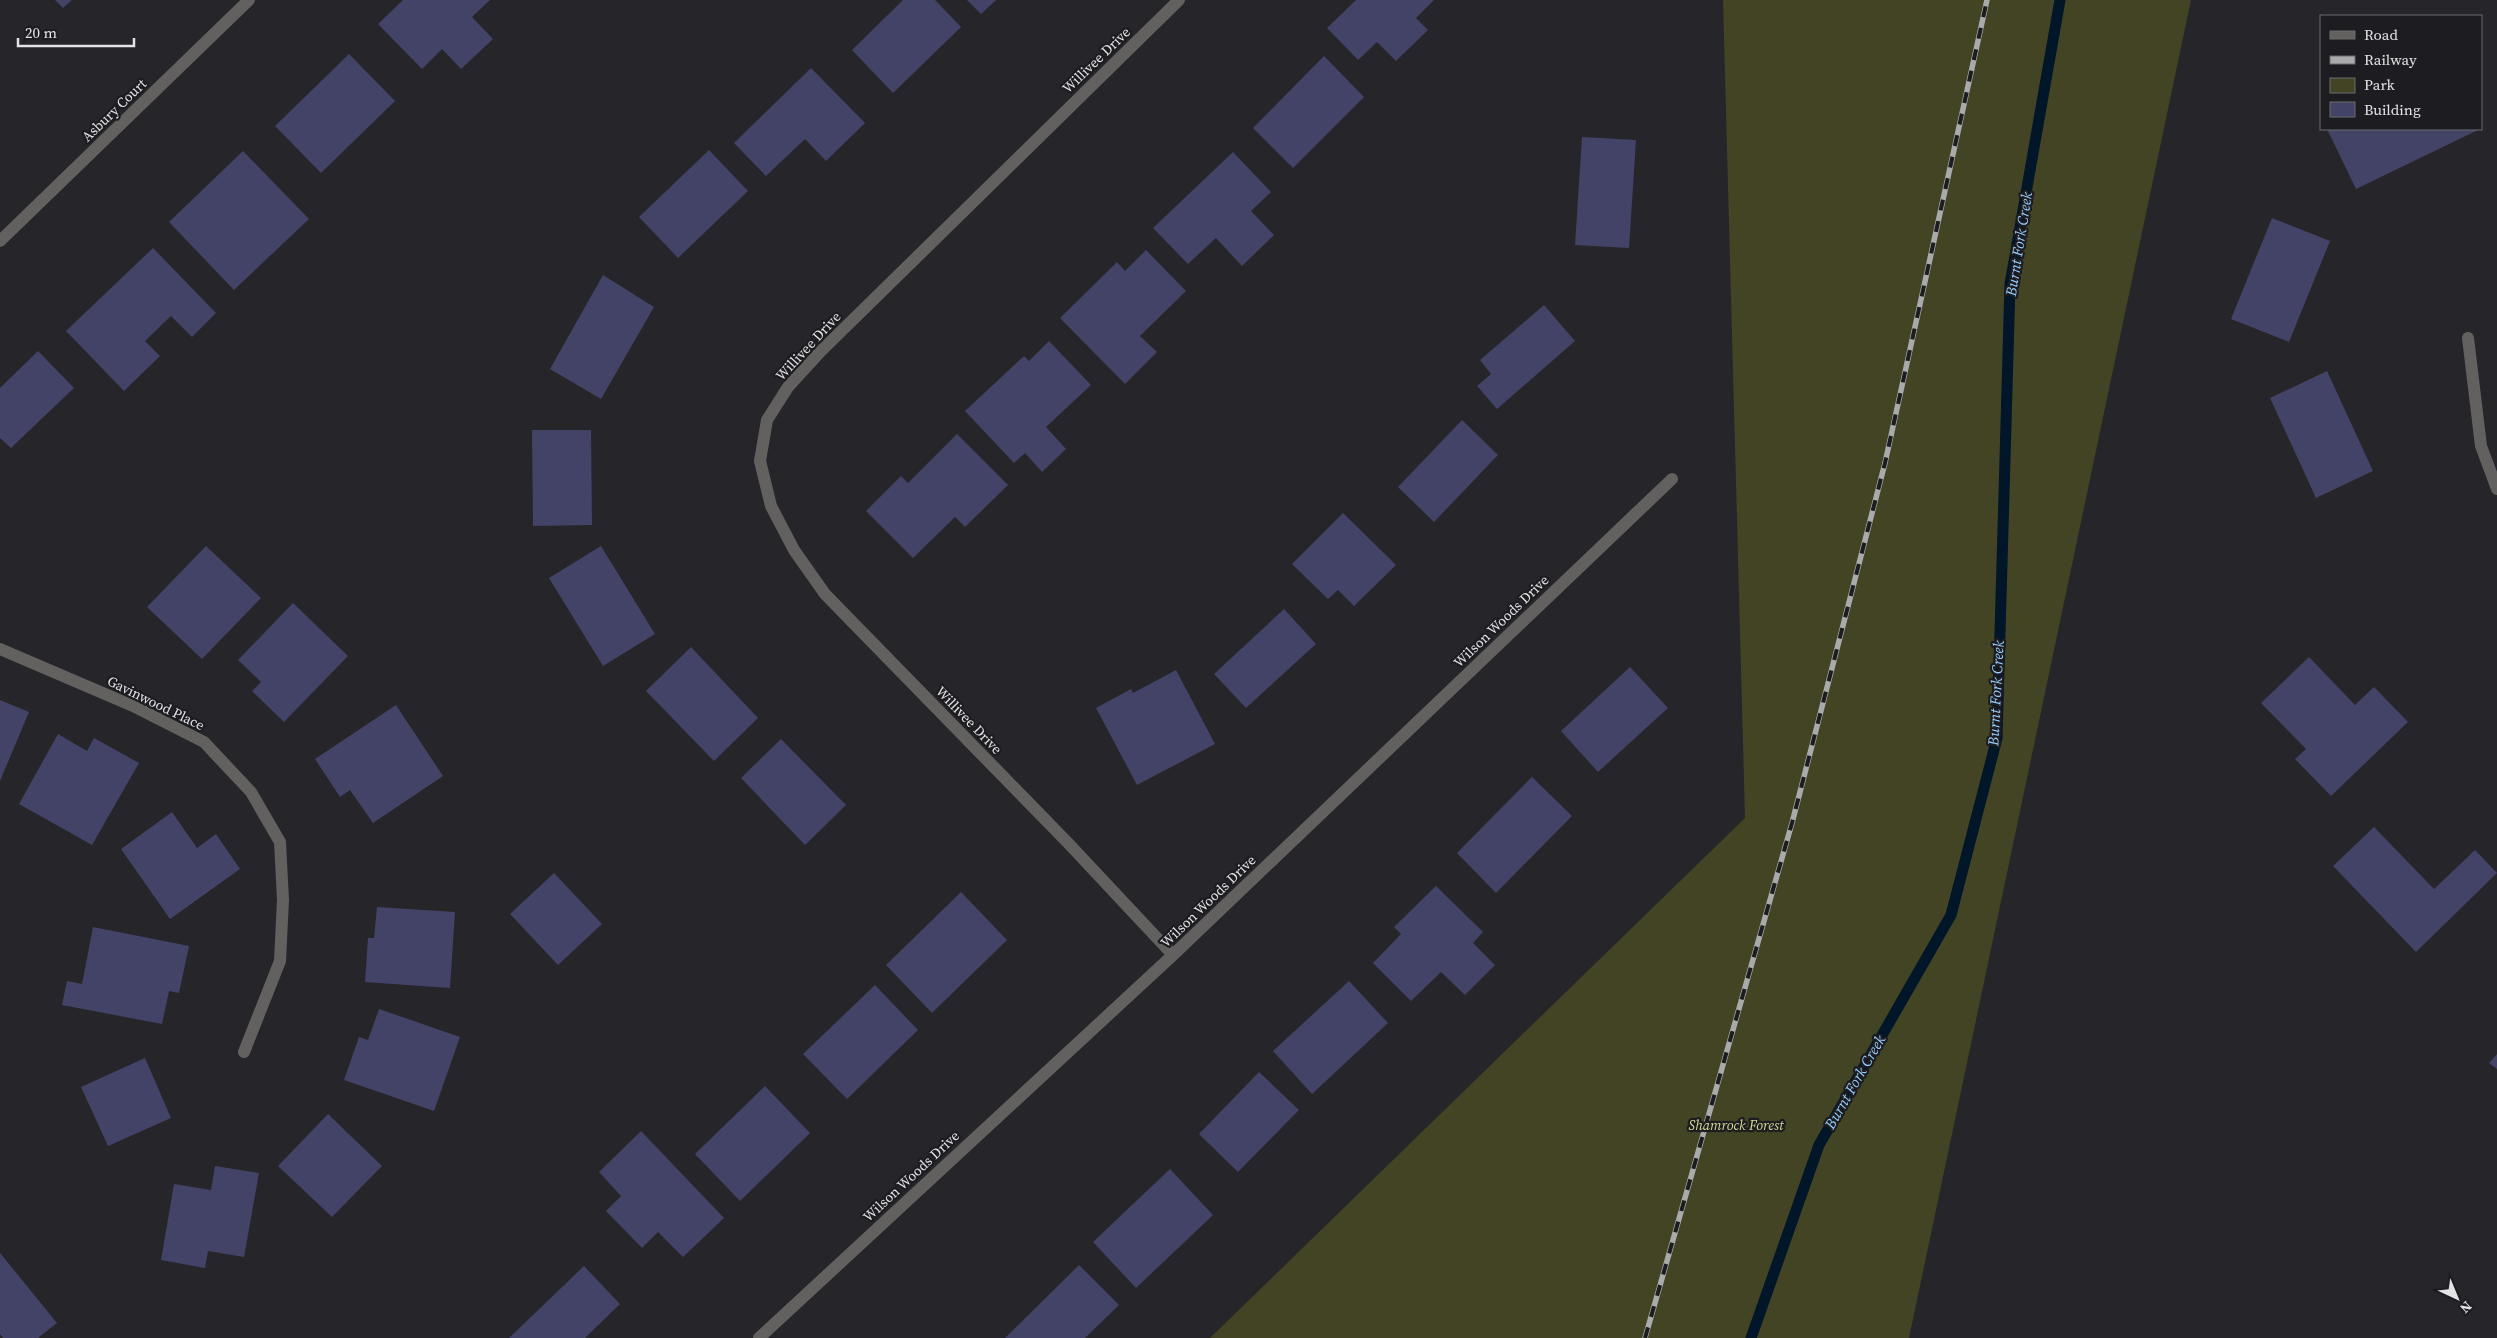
<svg xmlns="http://www.w3.org/2000/svg" width="2497" height="1338" font-family="'Source Serif 4',serif">
<rect width="100%" height="100%" fill="#26252a"/>
<path fill="#434424" d="M1723 0H2191L1909 1338H1210L1745 818Z"/>
<g fill="none" stroke-linecap="round" stroke-linejoin="round">
<path stroke="#011629" stroke-width="11" d="M1751 1338 1819 1145 1951 915 1997 738 2010 284 2060 0"/>
</g>
<path fill="#434367" d="M55 0H72L63 8Z
M403 0H490L472 17 493 39 461 69 442 49 422 69 378 24Z
M903 0H935L961 27 893 93 852 50Z
M967 0H996L981 14Z
M1356 0H1434L1416 18 1428 30 1396 61 1377 42 1358 60 1327 28Z
M349 54 395 101 321 173 275 126Z
M1324 56 1364 97 1293 168 1253 128Z
M811 68 865 123 826 161 805 139 766 176 734 143Z
M2327 129H2480L2356 189Z
M1582 137 1636 140 1629 248 1575 245Z
M709 150 748 191 678 258 639 217Z
M243 151 309 219 234 290 169 222Z
M1233 152 1271 192 1251 211 1274 235 1242 266 1216 238 1188 264 1153 228Z
M2272 218 2330 241 2289 342 2231 319Z
M153 248 216 313 192 337 171 316 145 341 160 356 124 391 66 331Z
M1146 250 1186 291 1140 336 1157 352 1125 384 1060 318 1117 262 1125 271Z
M603 275 654 307 601 399 550 369Z
M1544 305 1575 341 1497 409 1477 386 1491 374 1480 360Z
M1049 341 1091 385 1046 427 1066 449 1042 472 1025 453 1014 463 965 411 1024 356 1029 361Z
M38 351 74 388 11 448 0 438V388Z
M2327 371 2373 471 2316 498 2270 398Z
M1462 420 1498 455 1434 522 1398 487Z
M532 430H591L592 525 533 526Z
M957 434 1008 485 965 527 955 517 913 558 866 511 901 476 908 483Z
M1343 513 1396 565 1354 606 1338 590 1328 599 1292 564Z
M206 546 261 598 202 659 147 607Z
M601 546 655 634 603 666 549 578Z
M293 603 348 656 284 722 252 691 261 682 238 660Z
M1284 609 1316 644 1246 708 1214 674Z
M691 647 758 718 714 761 646 691Z
M2309 657 2355 705 2374 687 2408 722 2331 796 2295 759 2306 749 2261 703Z
M1630 667 1668 708 1598 772 1561 731Z
M1176 670 1215 744 1137 785 1096 708 1131 689 1133 693Z
M0 700 29 712 0 781Z
M396 705 443 776 373 823 350 790 340 797 315 759Z
M58 734 87 751 94 738 139 763 92 845 19 804Z
M781 739 846 805 805 845 741 778Z
M1532 777 1572 816 1496 893 1457 853Z
M172 812 197 848 216 834 240 869 170 919 121 849Z
M2374 827 2434 889 2475 850 2497 873 2416 952 2333 866Z
M554 873 602 924 558 965 510 914Z
M1436 886 1483 932 1473 943 1495 965 1465 995 1441 972 1411 1001 1373 963 1401 934 1394 927Z
M961 892 1007 940 932 1013 886 965Z
M377 907 455 912 450 988 365 982 368 938H374Z
M93 927 189 946 179 993 169 991 162 1024 62 1005 67 981 82 984Z
M1349 981 1388 1023 1312 1094 1273 1051Z
M875 985 918 1030 847 1099 803 1054Z
M379 1009 460 1037 434 1111 344 1080 359 1037 368 1040Z
M2497 1054V1069L2489 1063Z
M145 1058 171 1118 108 1146 81 1087Z
M1259 1072 1299 1110 1238 1172 1199 1134Z
M765 1086 810 1133 740 1201 695 1154Z
M328 1114 382 1166 332 1217 278 1166Z
M641 1131 724 1218 683 1257 658 1232 642 1248 606 1211 621 1196 599 1172Z
M215 1166 259 1173 244 1257 208 1251 205 1268 161 1260 174 1184 211 1190Z
M1170 1169 1213 1215 1136 1288 1093 1242Z
M0 1253 57 1323 38 1338H3L0 1334Z
M1079 1265 1119 1305 1085 1338H1005Z
M584 1266 620 1304 585 1338H509Z"/>
<g fill="none" stroke-linecap="round" stroke-linejoin="round">
<path stroke="#636060" stroke-width="12" d="M0 241 249 0
M2468 338 2481 446 2497 489
M0 649 133 706 204 742 251 792 280 842 283 900 280 961 244 1052
M1173 955 1069 844 825 594 794 550 771 506 760 461 767 420 788 387 821 351 1179 0
M759 1338 1173 955 1672 479"/>
<defs>
<path id="rail" d="M1645 1338 1792 823 1885 463 1987 0"/>
</defs>
<use href="#rail" stroke="#aaaaad" stroke-width="5.5"/>
<use href="#rail" stroke="#1d1c20" stroke-width="4" stroke-dasharray="11" stroke-linecap="butt"/>
</g>
<g text-anchor="middle" stroke-width="4.5" stroke-linejoin="round" paint-order="stroke">
<g font-size="14" fill="#e3e3e6" stroke="#1d1c20">
<text transform="translate(1096 60) rotate(-44)" y="5">Willivee Drive</text>
<text transform="translate(114 110) rotate(-44)" y="5">Asbury Court</text>
<text transform="translate(808 346) rotate(-47)" y="5">Willivee Drive</text>
<text transform="translate(1501 621) rotate(-44)" y="5">Wilson Woods Drive</text>
<text transform="translate(156 703) rotate(26)" y="5">Gavinwood Place</text>
<text transform="translate(969 720) rotate(46)" y="5">Willivee Drive</text>
<text transform="translate(1208 901) rotate(-44)" y="5">Wilson Woods Drive</text>
<text transform="translate(911 1176) rotate(-43)" y="5">Wilson Woods Drive</text>
</g>
<g font-size="14" font-style="italic" fill="#d6d993" stroke="#1d1c20">
<text x="1736" y="1130">Shamrock Forest</text>
</g>
<g font-size="15" font-style="italic" fill="#96cefe" stroke="#1d1c20">
<text transform="translate(2019 244) rotate(-81)" y="5">Burnt Fork Creek</text>
<text transform="translate(1996 693) rotate(-87)" y="5">Burnt Fork Creek</text>
<text transform="translate(1855 1082) rotate(-60)" y="5">Burnt Fork Creek</text>
</g>
</g>
<rect x="2320" y="15" width="162" height="115" fill="#1d1c20" stroke="#6c6c6f"/>
<rect x="2330" y="31" width="25" height="8" fill="#636060" stroke="#6c6c6f"/>
<text x="2364" y="40" font-size="15" fill="#e3e3e6">Road</text>
<rect x="2330" y="56" width="25" height="8" fill="#aaaaad" stroke="#6c6c6f"/>
<text x="2364" y="65" font-size="15" fill="#e3e3e6">Railway</text>
<rect x="2330" y="78" width="25" height="15" fill="#434424" stroke="#6c6c6f"/>
<text x="2364" y="90" font-size="15" fill="#e3e3e6">Park</text>
<rect x="2330" y="102" width="25" height="15" fill="#434367" stroke="#6c6c6f"/>
<text x="2364" y="115" font-size="15" fill="#e3e3e6">Building</text>
<g transform="translate(2457 1298) rotate(136)" stroke="#1d1c20" stroke-width="4" paint-order="stroke">
<path d="M0-4L9 19L0 12L-9 19Z" fill="#e3e3e6"/>
<text y="-8" font-size="14" font-weight="bold" text-anchor="middle" fill="#e3e3e6">N</text>
</g>
<path d="M18 38v8h116v-8" fill="none" stroke="#e3e3e6" stroke-width="2.5"/>
<text x="25" y="38" font-size="15" fill="#e3e3e6" stroke="#1d1c20" stroke-width="4" paint-order="stroke">20 m</text>
</svg>
